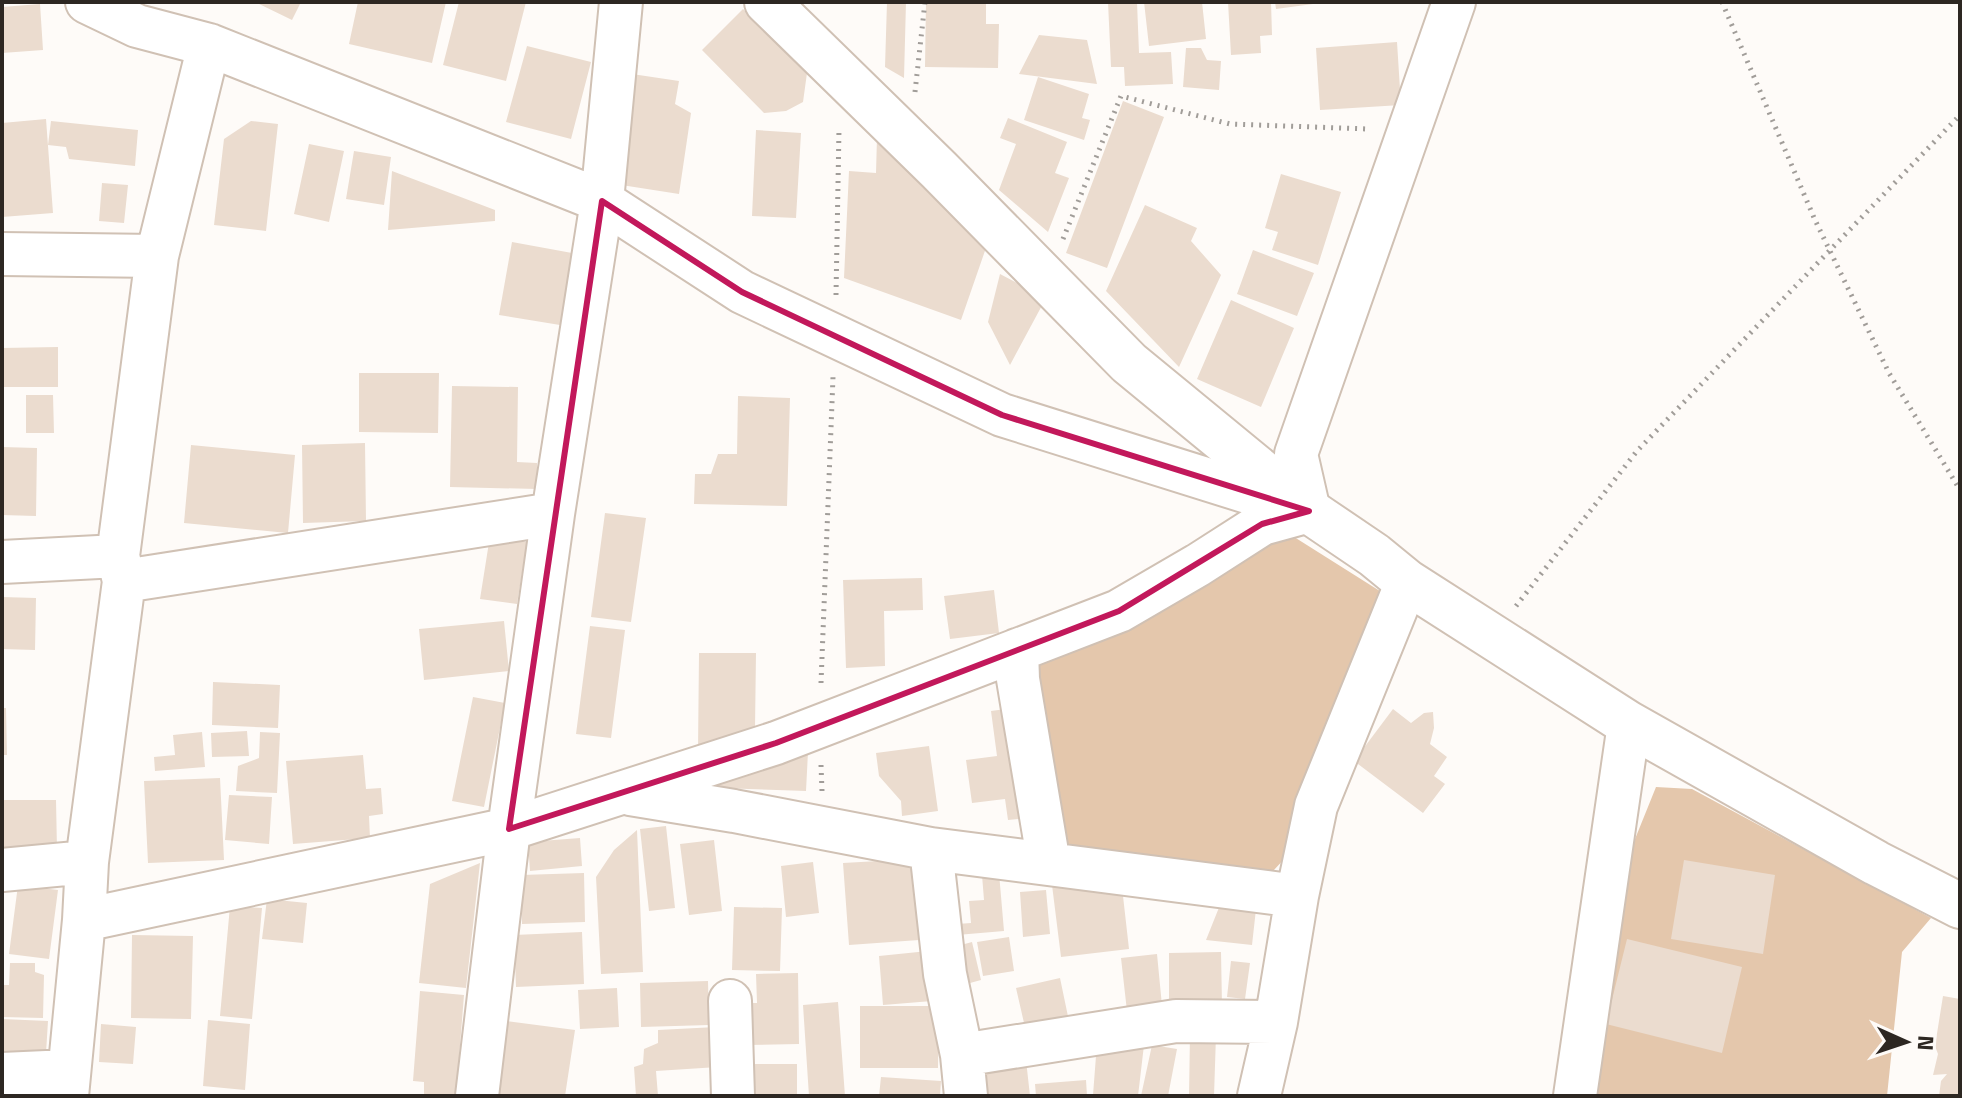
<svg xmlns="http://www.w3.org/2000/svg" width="1962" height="1098" font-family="'Titillium Web',sans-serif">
<rect width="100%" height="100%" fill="#fefbf8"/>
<path fill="#e4c7ac" d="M1291 535 1383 593 1287 856 1273 871 1255 876 1056 849 1030 668 1253 541Z
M1656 787 1692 789 1931 918 1902 952 1887 1096H1592L1633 844Z"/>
<path fill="#ebdccf" d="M255 2H301L292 20Z
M358 2H446L432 63 349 44Z
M459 2H526L506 81 443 65Z
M887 2H906L904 78 885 67Z
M926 2H986V24H999L998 68 925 67Z
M1108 2H1137L1139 53 1171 52 1173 84 1125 86 1124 67H1111Z
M1144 2H1202L1206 39 1149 46Z
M1228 2H1271L1272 35 1260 36 1261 53 1231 55Z
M1275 2H1313V4L1276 9Z
M40 4 43 50 2 53V7Z
M743 9 807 73 803 102 786 111 764 113 702 50Z
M1039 35 1087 40 1097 84 1019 74Z
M1397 42 1401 105 1320 110 1316 48Z
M527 46 591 62 571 139 506 122Z
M1186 48H1201L1207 60 1221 61 1219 90 1183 87Z
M632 74 679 81 675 104 691 113 679 194 615 184Z
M1038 77 1089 94 1082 118 1090 120 1084 140 1024 120Z
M1123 101 1164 117 1107 268 1066 253Z
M1008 118 1067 142 1055 173 1069 178 1048 232 999 190 1016 144 1000 138Z
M46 119 53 213 2 217V123Z
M51 121 138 130 135 166 69 159 66 147 48 145Z
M251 121 278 124 266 231 214 225 224 139Z
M756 130 801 133 796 218 752 216Z
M877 137 987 245 961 320 844 278 849 171 876 173Z
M309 144 344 151 329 222 294 214Z
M354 151 391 157 384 205 346 199Z
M392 171 495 210V221L388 230Z
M1281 174 1341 192 1318 265 1272 250 1278 232 1265 228Z
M102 183 128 185 124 223 99 221Z
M1145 205 1197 228 1191 241 1221 275 1179 367 1106 291Z
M512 242 572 253 560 325 499 315Z
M1253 250 1314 273 1297 316 1237 294Z
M1000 274 1046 298 1010 365 988 322Z
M1231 300 1294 328 1261 407 1197 379Z
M58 347V387H2V348Z
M359 373H439L438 433 359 432Z
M452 386 518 387 517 462 537 463V489L450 487Z
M26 395H53L54 433H26Z
M738 396 790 398 787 506 694 504 695 474H711L718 454H737Z
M365 443 366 521 303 523 302 445Z
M191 445 295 455 288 533 184 523Z
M2 447 37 448 36 516 2 515Z
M605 513 646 518 631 622 591 617Z
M490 536 527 542 517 604 480 599Z
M922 578 923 610 884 611 885 666 846 668 843 580Z
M994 590 999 633 950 639 944 596Z
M2 597 36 598 35 650 2 649Z
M504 621 509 671 424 680 419 629Z
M590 626 625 630 611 738 576 734Z
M699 653H756L755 728 698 750Z
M213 682 280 685 278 728 212 725Z
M473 697 505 703 484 807 452 801Z
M2 708H6L7 755H2Z
M1013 708 1028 818 1008 820 1005 799 972 803 966 760 997 756 991 711Z
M1393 709 1411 723 1424 713 1433 712 1434 728 1430 744 1447 757 1434 776 1445 784 1423 813 1354 761Z
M247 731 249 756 212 757 211 733Z
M202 732 205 767 155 771 154 757 175 755 173 735Z
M260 732 280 733 277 793 236 791 238 766 259 758Z
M929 746 938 811 902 816 901 801 879 776 876 753Z
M808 752 806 791 719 788 720 780Z
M363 755 366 789 381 788 383 814 369 816 370 838 293 844 286 761Z
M220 778 224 860 148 863 144 781Z
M229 795 272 797 269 844 225 840Z
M2 800H56L57 850 2 851Z
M666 826 675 908 649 911 640 829Z
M637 830 643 972 601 974 596 877 614 850Z
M580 838 582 866 530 871 528 842Z
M714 840 722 911 689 915 680 844Z
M914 859 919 940 849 945 843 863Z
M1684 860 1775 875 1763 954 1671 939Z
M813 862 819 913 786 917 781 866Z
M480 863 466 988 419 983 430 884Z
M584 873 585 922 522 924 521 875Z
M999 873 1004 931 957 935V924L971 923 969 901 984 900 982 875Z
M18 885 58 890 49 959 9 954Z
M1052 885 1123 896 1129 949 1061 957Z
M1046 890 1050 934 1023 937 1020 892Z
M267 899 307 903 303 943 262 939Z
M1220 905 1256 909 1252 945 1206 940Z
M230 906 262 908 252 1019 220 1016Z
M734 907 782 908 780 971 732 970Z
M582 932 584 984 516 987 514 935Z
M132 935 193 936 191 1019 131 1018Z
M1009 937 1014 971 983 976 977 942Z
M1627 939 1742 967 1722 1053 1606 1024Z
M972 942 981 980 959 986 950 948Z
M928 951 932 1001 883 1005 879 956Z
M1221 952 1222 1005 1169 1006V953Z
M1157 954 1163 1016 1128 1020 1121 958Z
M1231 961 1250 963 1245 999 1227 997Z
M10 963H35V972L44 975 43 1018 2 1017V985H9Z
M798 973 799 1044 745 1045 744 1003H757L756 974Z
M1060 978 1070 1026 1027 1036 1016 988Z
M708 981 709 1025 641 1027 640 983Z
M617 988 619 1027 580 1029 578 990Z
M420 991 464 995 456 1096H424V1082L413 1081Z
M1943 996 1960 999V1096H1939L1941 1081 1947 1074 1933 1075 1938 1054 1935 1046Z
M838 1002 845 1096H809L803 1005Z
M860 1006H939L938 1068H860Z
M2 1019 48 1021 46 1053 2 1052Z
M208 1020 250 1024 245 1090 203 1086Z
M507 1021 575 1030 565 1096H497Z
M101 1024 136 1027 133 1064 99 1062Z
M716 1027 718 1067 656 1071 658 1096H636L634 1067 643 1064 644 1049 658 1043V1030Z
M1190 1034 1216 1035 1214 1096H1189Z
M1144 1045 1138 1096 1093 1095 1096 1056Z
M1152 1045 1177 1049 1168 1096H1141Z
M1026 1060 1030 1096H976L973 1065Z
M746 1064H797V1096H746Z
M881 1077 941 1081 940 1096H879Z
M1086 1080 1087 1096H1036L1035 1084Z"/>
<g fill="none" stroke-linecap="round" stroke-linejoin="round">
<defs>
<path id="minor" d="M87 2 137 26 209 45 602 201 742 292 1002 415 1308 511
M2 254 157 256
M1309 511 1296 454 1454 2
M2 562 118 556
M124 581 553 514
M1017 650 1018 679 1049 864
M630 794 734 811 931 849 1297 896
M931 849 945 974 962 1055 966 1096
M2 870 87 862
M84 920 509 829 776 743 1119 611 1198 565 1262 524 1309 511
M730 1001 733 1096
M962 1055 1176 1021 1276 1022
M2 1074 69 1071
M67 1096 84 920 87 862 124 581 118 556 157 256 209 45
M477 1096 509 829 553 514 602 201 621 2
M1259 1096 1276 1022 1297 896 1316 806 1407 582
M1575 1096 1629 724"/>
<path id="tertiary" d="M767 2 939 170 1129 363 1309 511 1374 555 1407 582 1629 724 1876 863 1960 906"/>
</defs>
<use href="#minor" stroke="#d0c1b4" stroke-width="46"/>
<use href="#tertiary" stroke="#d0c1b4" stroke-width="48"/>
<path stroke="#a19d99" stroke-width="5" stroke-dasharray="2 6" stroke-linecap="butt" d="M1722 2 1815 220 1889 373 1960 490
M915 92 925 2
M1063 239 1121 96 1230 124 1368 129
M836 295 839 129
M1516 606 1637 451 1960 115
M821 683 833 377
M821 765 822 791"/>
<use href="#minor" stroke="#fff" stroke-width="42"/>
<use href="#tertiary" stroke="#fff" stroke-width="44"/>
</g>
<path fill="none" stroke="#c2185b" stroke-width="6" stroke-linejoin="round" d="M602 201 742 292 1002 415 1309 511 1262 524 1119 611 776 743 509 829Z"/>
<rect width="1962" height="1098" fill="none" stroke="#2d2722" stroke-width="8"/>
<g transform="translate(1906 1042) rotate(93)" stroke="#fefbf8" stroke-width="6" paint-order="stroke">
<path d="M0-6L14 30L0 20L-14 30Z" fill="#2d2722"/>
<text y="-12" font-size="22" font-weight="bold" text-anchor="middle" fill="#2d2722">N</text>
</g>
</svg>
